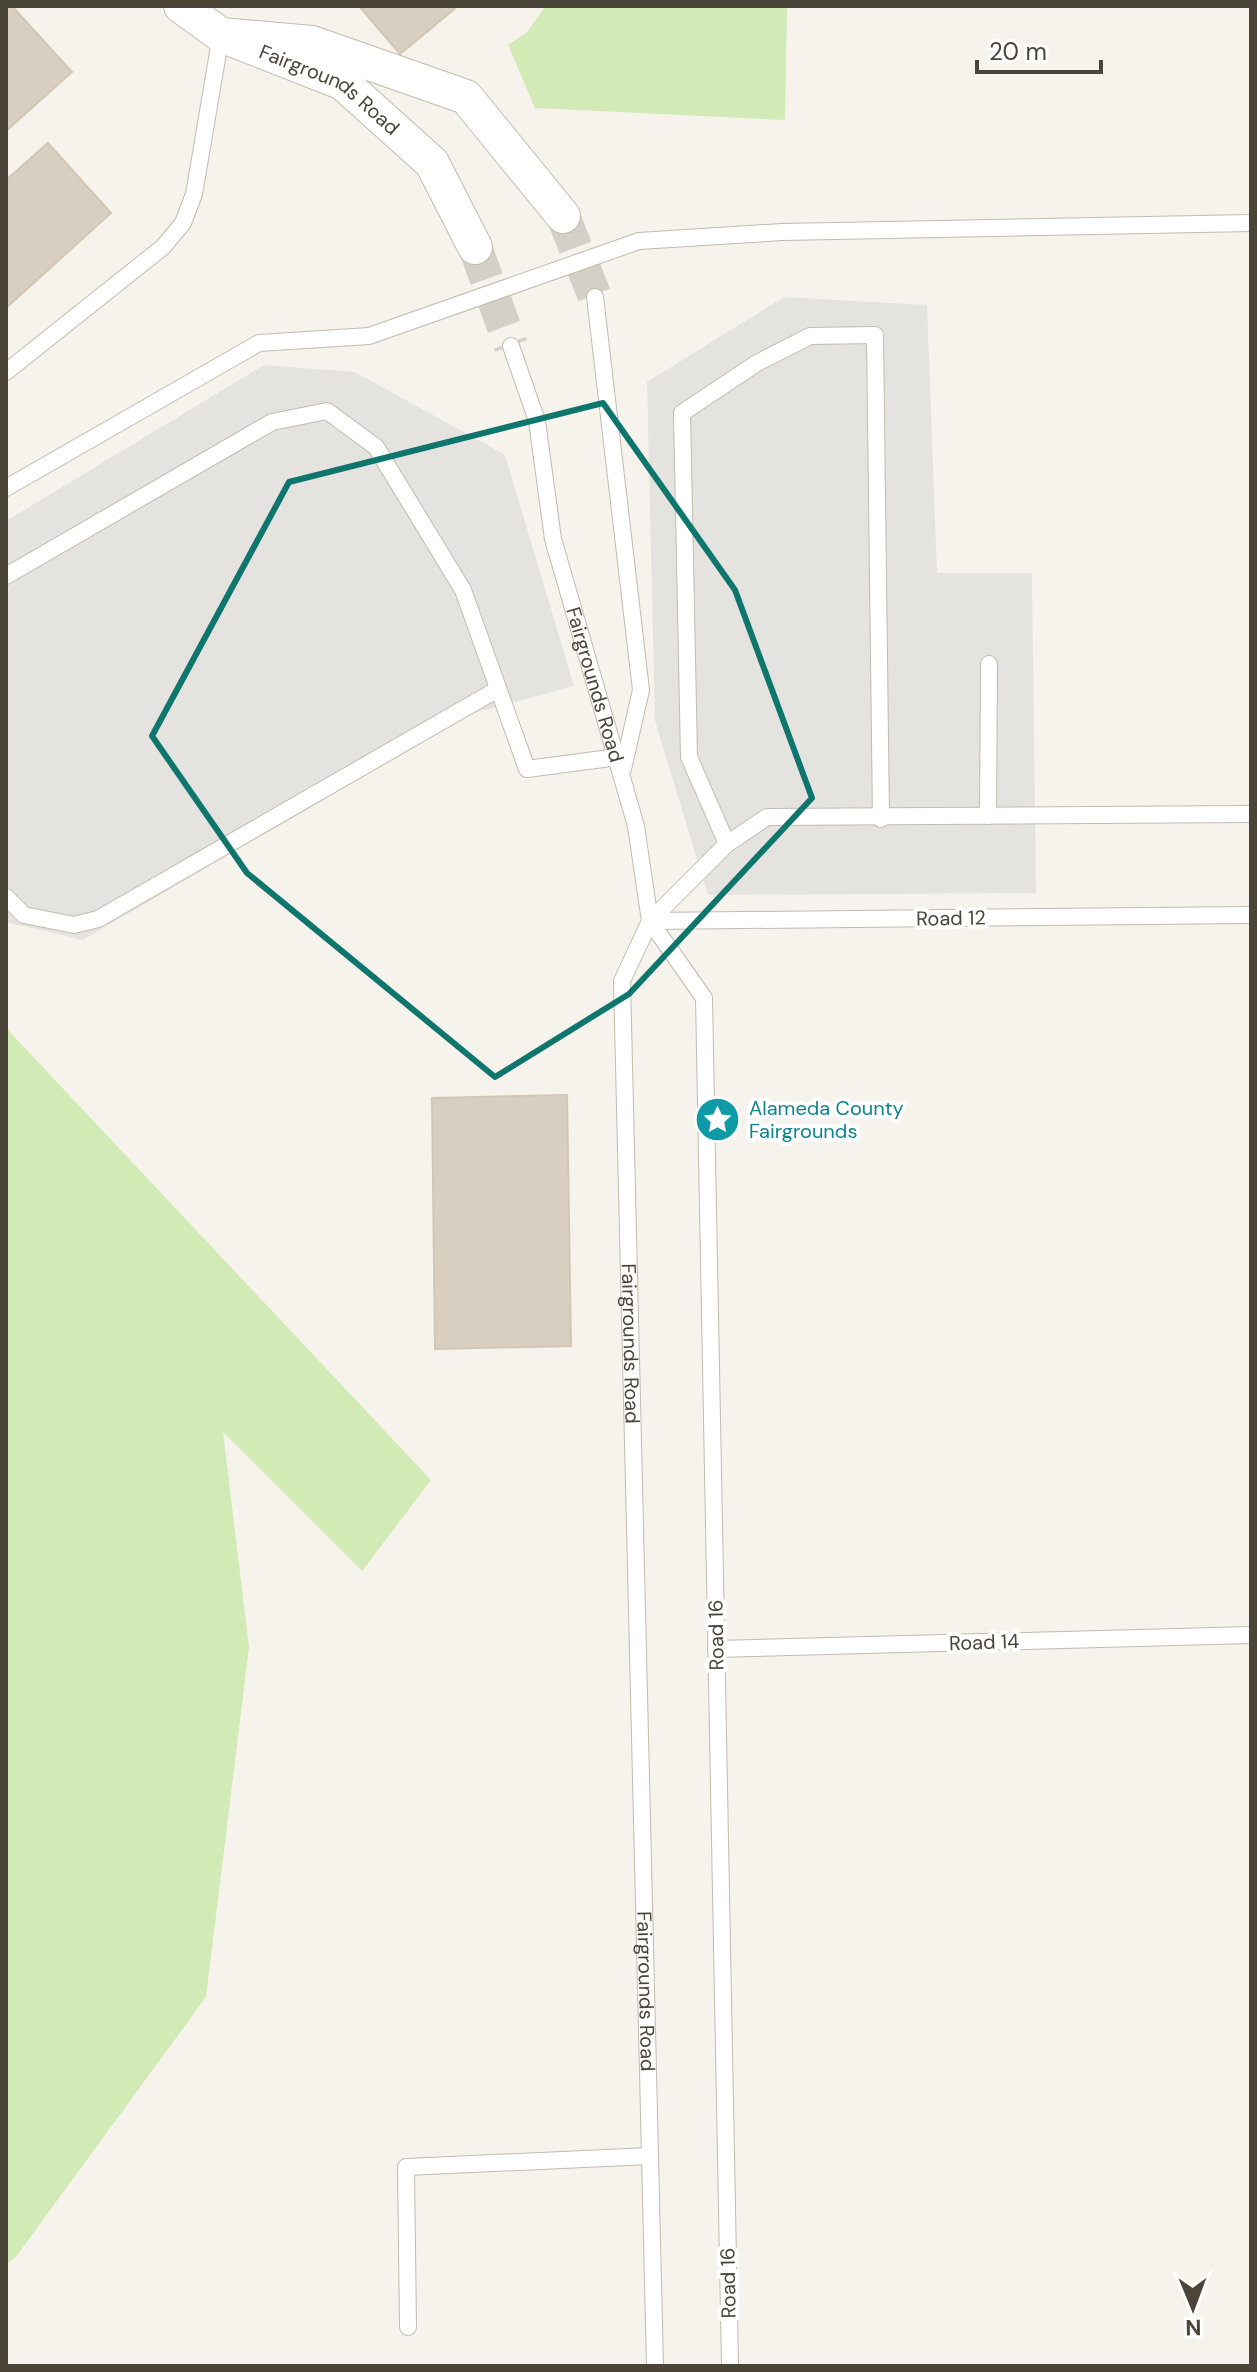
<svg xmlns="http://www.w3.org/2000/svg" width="1257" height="2372" font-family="'DM Sans',sans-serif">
<rect width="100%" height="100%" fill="#f6f3ec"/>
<path fill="#d2eab5" d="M546 6H787L785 120 535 108 508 45 527 32Z
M6 1028 431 1480 362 1571 223 1432 249 1647 206 1997 15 2258 6 2264Z"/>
<path fill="#e5e3e0" d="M784 297 927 305 937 573H1032L1036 893 708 895 655 721 647 382Z
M264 365 355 372 505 455 574 686 470 714 83 940 6 922V521Z"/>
<path fill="#d8cfc1" stroke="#d3c7b4" stroke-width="2" d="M6 6H12L72 72 6 131Z
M359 6H458L400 54Z
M48 143 111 213 6 308V180Z
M567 1095 571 1346 435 1349 432 1098Z"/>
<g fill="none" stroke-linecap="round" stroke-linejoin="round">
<path stroke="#d4d0c8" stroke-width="34" stroke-dasharray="34 17" stroke-linecap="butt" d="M563 216 595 297
M475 247 511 346"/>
<defs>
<g id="service">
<path d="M595 297 641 690 623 769"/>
<path id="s1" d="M511 346 537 421 553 539 636 826 650 921 622 981 655 2366"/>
<path d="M6 372 163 247 183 223 194 194 221 35"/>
<path d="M6 488 259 343 369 336 639 241 782 232 1251 223"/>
<path d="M6 576 272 422 327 411 376 447 463 590 527 769 618 757"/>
<path d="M988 816 989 664"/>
<path d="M727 844 689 757 682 413 757 363 810 336 875 335 881 819"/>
<path d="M6 897 24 915 74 925 98 919 498 689"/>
<path d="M650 921 704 998 730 2366"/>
<path d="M650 921 727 844 767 817 1251 814"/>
<path d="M650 921 1251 915"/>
<path d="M716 1649 1251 1635"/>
<path d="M408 2327 406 2167 650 2156"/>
</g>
<g id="minor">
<path id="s2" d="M181 6 221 35 343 83 432 163 475 247"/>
<path d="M221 35 312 43 466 97 563 216"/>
</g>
</defs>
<use href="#service" stroke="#c2bbae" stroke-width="18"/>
<use href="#minor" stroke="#c2bbae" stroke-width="36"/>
<use href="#service" stroke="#fff" stroke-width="16"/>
<use href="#minor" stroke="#fff" stroke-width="34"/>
</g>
<path fill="none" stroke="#0f766e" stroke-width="6" stroke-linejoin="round" d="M603 403 735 590 812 798 629 994 495 1077 247 873 152 736 289 482Z"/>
<defs>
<symbol id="sight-disc" viewBox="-11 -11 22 22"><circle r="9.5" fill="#0f9aa8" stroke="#fff"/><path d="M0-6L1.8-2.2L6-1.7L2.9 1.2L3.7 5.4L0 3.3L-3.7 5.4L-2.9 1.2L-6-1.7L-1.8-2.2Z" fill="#fff"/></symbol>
</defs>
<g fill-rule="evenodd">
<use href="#sight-disc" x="692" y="1094" width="51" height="51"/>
</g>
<g text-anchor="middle" stroke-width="8" stroke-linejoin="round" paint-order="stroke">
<g font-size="20" fill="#4b4439" stroke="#fff">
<text dy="7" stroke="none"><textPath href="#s2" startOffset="172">Fairgrounds Road</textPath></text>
<text dy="7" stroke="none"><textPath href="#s1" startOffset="350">Fairgrounds Road</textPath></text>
<text transform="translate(951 918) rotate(-1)" y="7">Road 12</text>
<text dy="7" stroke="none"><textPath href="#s1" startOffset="1022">Fairgrounds Road</textPath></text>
<text transform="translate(716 1635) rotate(-91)" y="7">Road 16</text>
<text transform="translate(984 1642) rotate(-2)" y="7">Road 14</text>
<text dy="7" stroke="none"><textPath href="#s1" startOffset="1670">Fairgrounds Road</textPath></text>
<text transform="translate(728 2283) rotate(-91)" y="7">Road 16</text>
</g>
<g font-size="20" fill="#0d838f" stroke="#fff" text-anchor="start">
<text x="749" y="1115">Alameda County<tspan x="749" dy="23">Fairgrounds</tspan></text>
</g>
</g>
<rect width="1257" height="2372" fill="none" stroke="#4b4439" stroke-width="16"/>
<g transform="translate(1193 2308) rotate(179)" stroke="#ffffff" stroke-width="6" paint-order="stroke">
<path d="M0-6L14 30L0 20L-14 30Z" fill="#4b4439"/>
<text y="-12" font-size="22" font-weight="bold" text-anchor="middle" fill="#4b4439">N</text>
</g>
<path d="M977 60v12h124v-12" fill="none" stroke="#4b4439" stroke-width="4"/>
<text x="989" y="60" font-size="24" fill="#4b4439" stroke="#ffffff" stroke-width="6" paint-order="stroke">20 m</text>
</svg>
